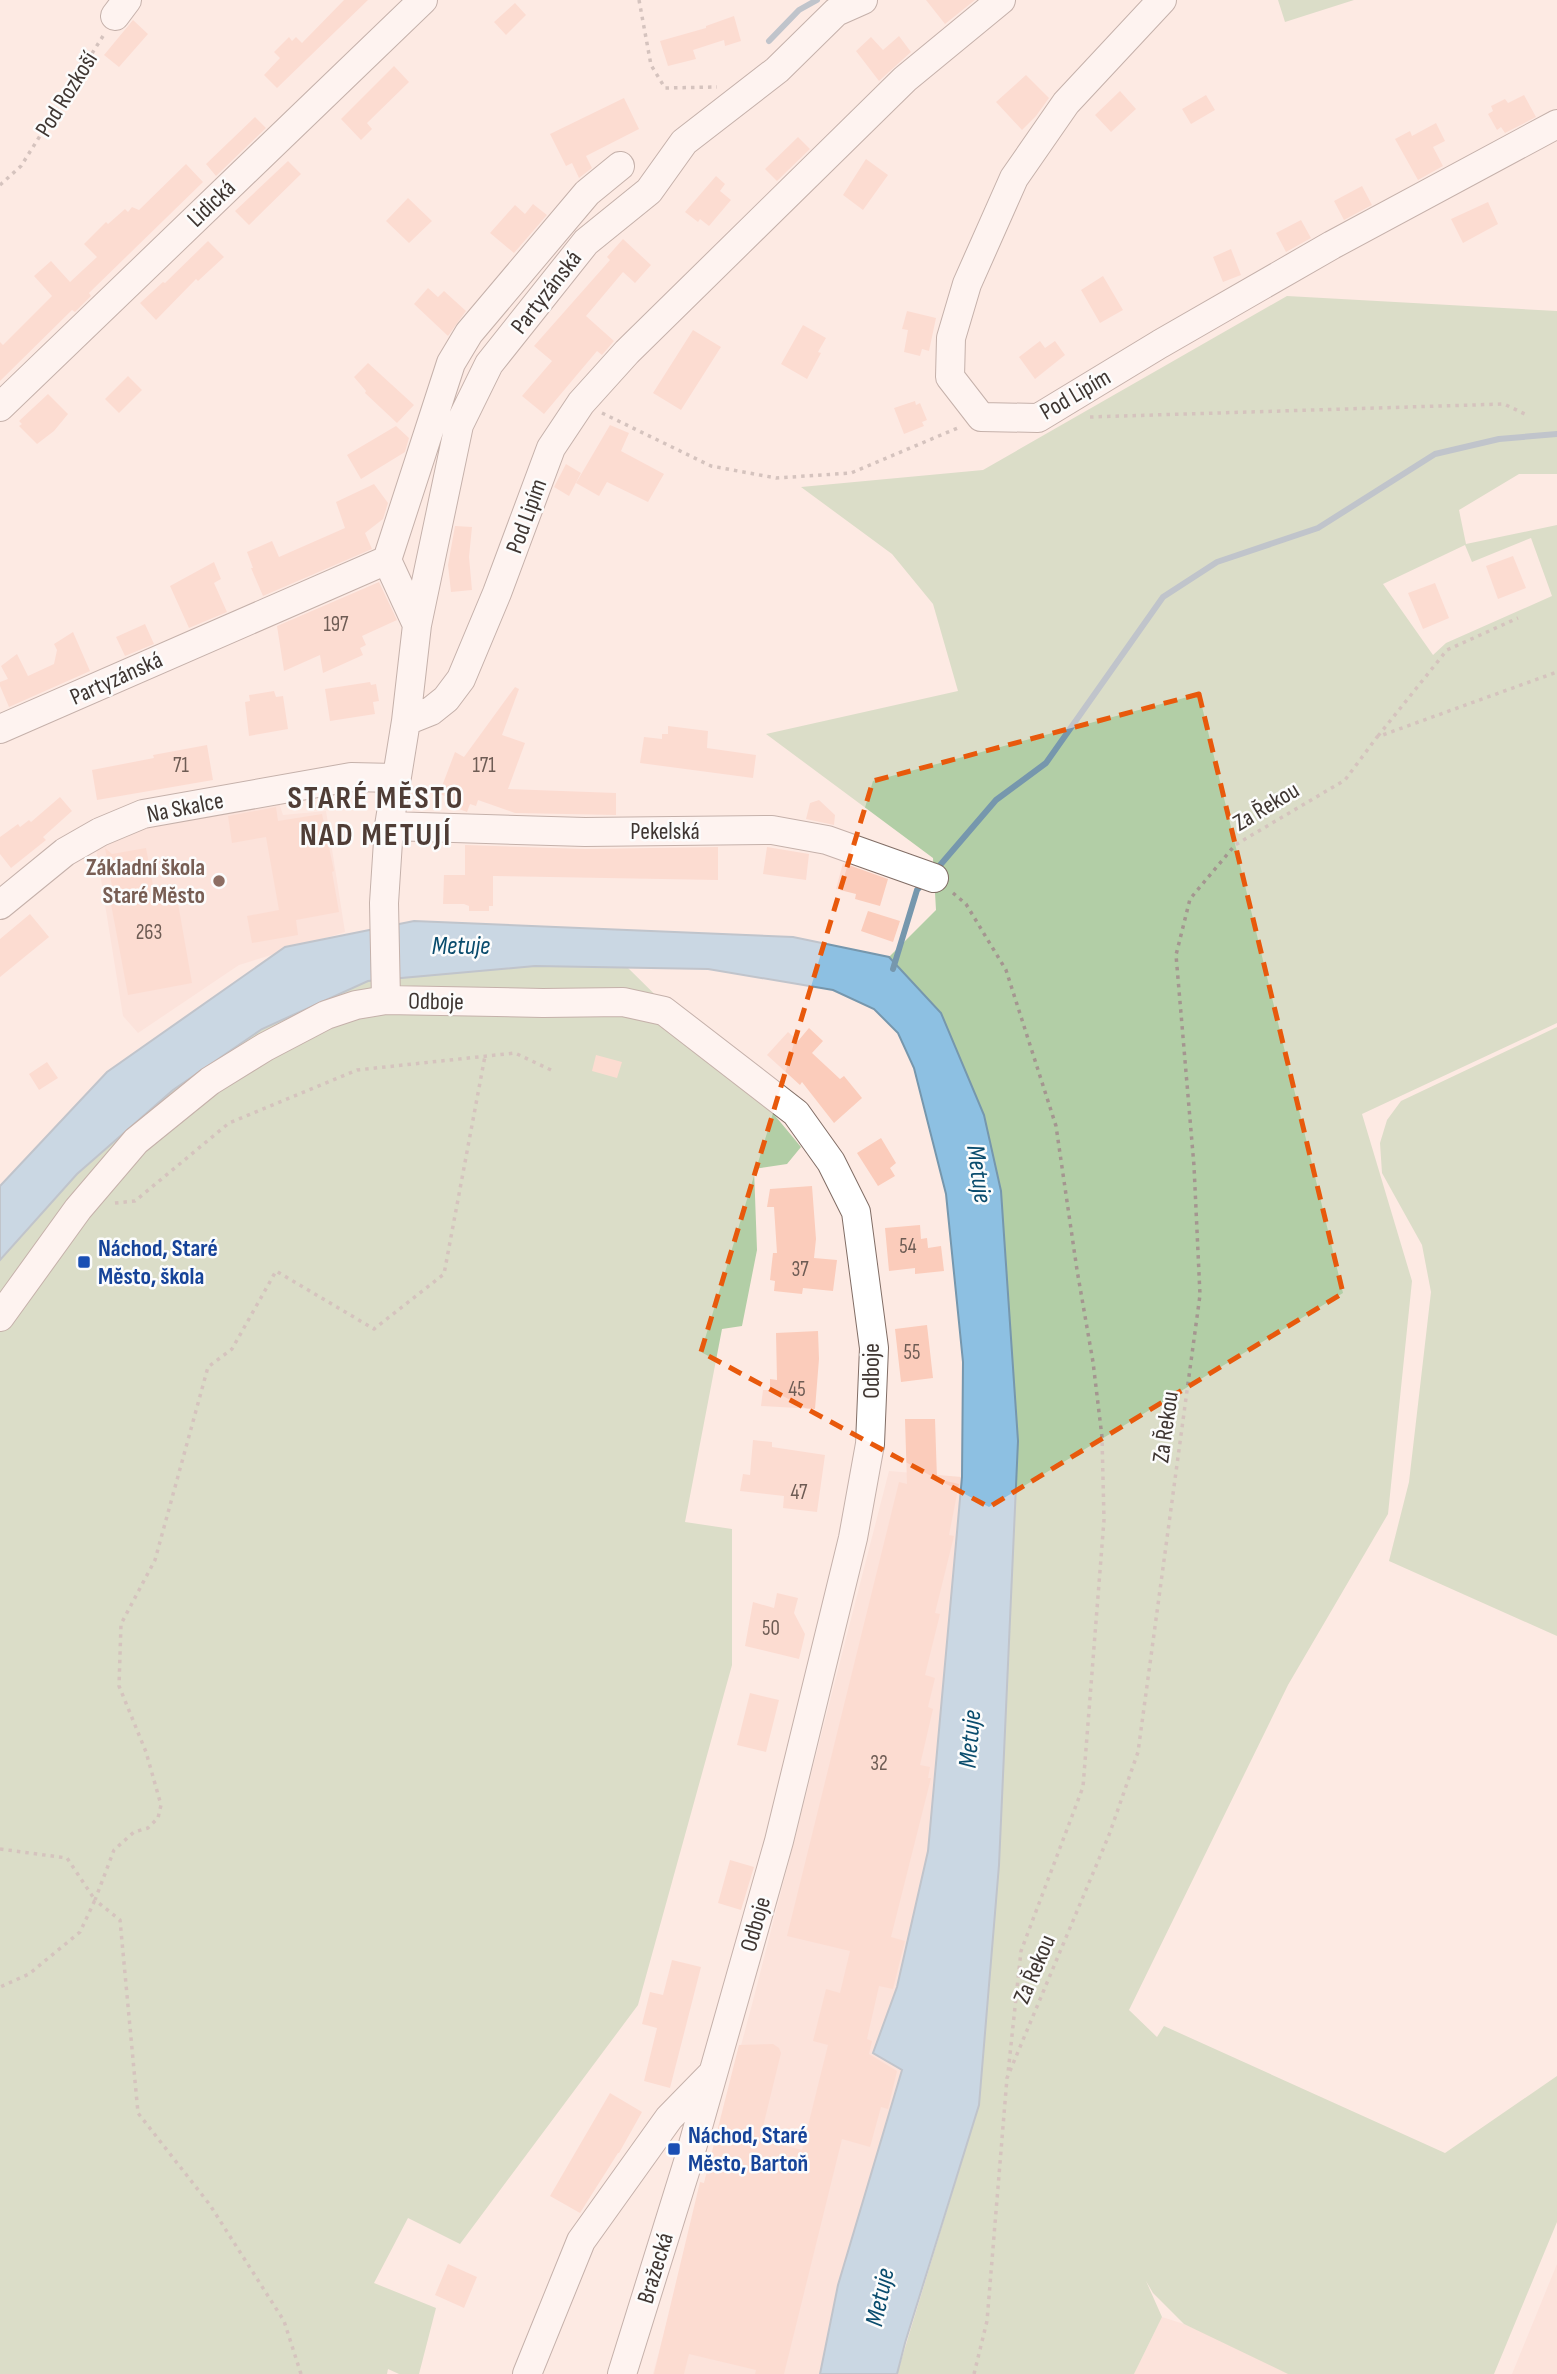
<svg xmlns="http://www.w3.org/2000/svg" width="1557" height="2374" font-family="'Sofia Sans Condensed',sans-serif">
<rect width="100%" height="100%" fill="#fdeae3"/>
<path fill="#fbdbd0" d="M279 803 283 815 326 811 345 932 239 965 138 1033 123 1016 93 830Z
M889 1471 962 1477 928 1851 897 1987 873 2053 902 2069 838 2285 823 2374H653L754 1997Z
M1557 2264V2374H1512Z
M1162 2317 1184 2324 1300 2374H1134Z"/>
<path fill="#b2cea6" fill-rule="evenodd" d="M1278 0H1354L1285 22Z
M1287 296 1557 311V474H1519L1459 510 1466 544 1557 525V1023L1362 1114 1412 1281 1388 1514 1288 1685 1129 2010 1157 2037 1164 2026 1445 2153 1557 2076V2222L1494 2374H1288L1184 2324 1153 2293 1146 2281 1162 2317 1134 2374H897L979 2105 999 1865 1018 1441 1001 1191 941 1013 889 957 936 910 933 858 766 734 958 691 933 604 892 554 801 487 983 470ZM1531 538 1552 596 1446 643 1433 655 1383 584 1465 545 1472 562Z
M535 966 627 967 695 1034 733 1065 801 1147 787 1164 754 1169 757 1250 742 1326 722 1329 685 1522 732 1529V1665L638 2005 460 2244 408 2218 374 2283 436 2308 419 2374H399L388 2369 387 2374H0V1260L77 1174 173 1090 262 1029 367 981Z
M1557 1027V1636L1389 1561 1409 1482 1431 1292 1422 1245 1382 1173 1380 1143 1387 1120 1401 1101Z"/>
<path fill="#8dc0e2" stroke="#7697ad" stroke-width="2" d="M414 921 793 937 889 957 941 1013 984 1115 1001 1191 1018 1441 999 1865 979 2105 905 2343 897 2374H820L838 2285 902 2070 873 2053 897 1987 928 1851 962 1477 963 1362 946 1194 914 1068 898 1033 874 1009 833 990 708 969 535 966 368 981 262 1029 173 1090 77 1174 0 1260V1186L107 1072 285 947Z"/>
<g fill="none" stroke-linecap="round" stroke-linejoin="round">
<path stroke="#7697ad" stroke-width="6" d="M769 41 799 10 817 0
M935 871 996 800 1046 763 1163 597 1217 562 1318 528 1435 454 1499 439 1557 434
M893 969 917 890 925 881"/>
</g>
<path fill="#fbccbb" d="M344 0H368L277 88 264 75 280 58 274 52 289 37 292 41 296 37 302 43Z
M926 0H975L945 24Z
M515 3 526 15 506 35 494 22Z
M734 16 741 41 725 46 724 40 693 50 696 59 668 66 660 41 706 28V26Z
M133 20 148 34 119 67 104 55Z
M899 36 911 52 879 81 856 51 871 37 883 50Z
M394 66 409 82 367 123 372 129 361 140 341 119Z
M1026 75 1049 98 1036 116 1022 130 996 102Z
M1120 91 1136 109 1111 132 1095 115Z
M1206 95 1215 110 1191 124 1182 109Z
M1524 95 1536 117 1505 133 1501 127 1497 130 1488 114 1493 111 1491 106 1505 99 1508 103Z
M624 98 639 129 586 156 592 168 579 178 572 163 566 166 550 134Z
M255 117 266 128 216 176 206 164Z
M1436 123 1445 141 1433 147 1443 166 1418 180 1395 139 1410 131 1412 136Z
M798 137 810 149 777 181 765 169Z
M866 159 888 175 863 210 843 195Z
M288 161 301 174 249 225 235 211Z
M186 164 203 182 89 293 91 296 75 312 72 310 0 381V342L3 345 52 296 34 276 51 261 70 282 97 257 84 244 106 222 108 224 125 209 128 212 132 207 139 210Z
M716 176 725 184 720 191 731 200 709 226 700 219 698 222 685 212Z
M1362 186 1372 205 1344 220 1334 201Z
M408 198 432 221 409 243 386 221Z
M1488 202 1498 224 1463 243 1451 219Z
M533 204 547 215 514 253 490 233 515 205 525 214Z
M1301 220 1311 238 1286 252 1276 233Z
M623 239 651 265 635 283 623 272 586 316 614 341 602 355 597 351 544 414 522 396 552 361 534 346 610 260 607 257Z
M208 241 224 257 198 281 196 279 156 320 140 303 163 282 165 283Z
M1231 249 1241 275 1223 282 1213 257Z
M1103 276 1123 310 1100 323 1081 290Z
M428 288 438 297 444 291 466 311 448 336 414 304Z
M907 311 936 318 929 351 922 349 920 356 904 352 908 330 902 329Z
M803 325 826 338 818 352 821 353 807 379 781 364Z
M693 330 721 347 681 410 653 393Z
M1040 341 1045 348 1055 341 1065 355 1035 379 1019 357Z
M368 363 414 405 397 423 365 393 366 391 354 377Z
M128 376 142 390 119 413 105 399Z
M48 394 68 414 54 431 37 444 19 426 22 424 19 421Z
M915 401 916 405 920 403 927 420 922 422 924 426 904 434 894 408Z
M610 425 629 433 621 451 664 474 648 502 607 482 599 496 576 483Z
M396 426 409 438 405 452 361 479 347 455Z
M566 464 581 473 569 496 554 487Z
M374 484 388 503 383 519 365 533 372 549 263 596 251 568H253L247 552 272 541 279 557 345 528 336 502Z
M455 526 472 527 469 557 472 590 451 592 448 565Z
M1513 556 1526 588 1498 599 1486 566Z
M214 562 221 579 214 583 227 612 189 628 170 586Z
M379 582 397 620 362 636 366 645 360 648 363 655 323 673 320 655 284 671 277 626Z
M1435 583 1449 618 1423 629 1408 593Z
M145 624 154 644 125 656 116 637Z
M73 632 90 671 9 707 0 686V682L8 679 1 666 17 654 28 676 54 664 57 650 54 644Z
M370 682 371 685 376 684 379 701 373 702 375 714 330 721 325 689Z
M515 687 519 689 502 735 525 743 508 789 616 793V815L515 813 478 800 476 806 470 804 467 812 446 804 448 797 439 794 455 752 464 757Z
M274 691 276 697 283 696 288 729 249 736 245 702 250 701 249 695Z
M668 726 708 731 707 748 756 755 753 778 640 763 644 737 662 739V734H668Z
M207 745 213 780 97 800 92 770 154 758 153 755Z
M60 797 72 811 43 837 46 840 11 868 0 854V837L18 824 20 827 29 820 31 822Z
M819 800 835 815 834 825 806 819 810 803Z
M276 807 278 821 322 814 334 871 332 872 339 912 296 920 298 935 252 943 247 916 279 910 266 837 232 843 228 816Z
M465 845 585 849 718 847V880L493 876V906H489V911H469V906L464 904H443L444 875H465Z
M767 847 809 854 806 880 763 874Z
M105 848 112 854 146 848 155 896 176 892 192 983 128 995 111 904 115 903Z
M843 863 888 879 880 906 855 899 856 894 836 889Z
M868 911 900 921 893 942 861 931Z
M30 914 49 937 0 977V939Z
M809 1028 823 1041 812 1053 840 1079 844 1076 862 1098 834 1123 802 1082 800 1085 767 1055 788 1032 798 1041Z
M596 1055 622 1062 617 1078 592 1071Z
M47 1062 58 1078 39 1090 29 1074Z
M881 1138 896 1163 890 1168 895 1176 878 1186 857 1153Z
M812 1186 816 1239 814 1258 837 1260 833 1291 803 1288 802 1294 774 1291 775 1281 770 1280 773 1253H777L774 1207H767L770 1189Z
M920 1225 921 1239 927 1238 928 1248 941 1246 944 1271 915 1274V1268L889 1271 885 1228Z
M927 1325 933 1378 901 1382 895 1329Z
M818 1331 819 1359 815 1409 761 1406 763 1390H770V1379L777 1380 776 1333Z
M905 1419H935L937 1479 959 1484 949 1535 954 1536 935 1613 940 1614 925 1675 935 1678 928 1707 933 1709 920 1765 930 1767 928 1778H931L891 1937 905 1941 893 1989 879 1986 867 2039 872 2041 869 2054 897 2071 888 2109 881 2107 870 2147 842 2139 784 2374H755L756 2370 689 2354 684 2374H654L700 2182 704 2183 739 2045 773 2044 779 2048 781 2053 760 2139 802 2150 828 2045 813 2041 826 1989 840 1993 850 1951 787 1936 899 1482 907 1484Z
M753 1440 772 1442V1447L825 1455 817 1512 783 1508 784 1496 740 1491 743 1474 750 1475Z
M777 1593 798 1598 794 1613 805 1634 799 1659 745 1646 753 1602 774 1608Z
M750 1693 779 1700 766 1752 737 1745Z
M730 1860 754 1867 741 1910 718 1903Z
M672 1960 701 1967 670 2088 644 2081 657 2028 642 2024 650 1992 663 1995Z
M610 2093 642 2112 619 2153H618L580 2213 550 2196Z
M448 2264 477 2277 464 2308 435 2295Z"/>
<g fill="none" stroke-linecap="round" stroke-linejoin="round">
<defs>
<path id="minor" d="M1162 0 1066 103 1014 178 967 284 951 338 950 377 981 417 1038 418 1160 344 1332 245 1557 124
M115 16 127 0
M0 407 423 0
M387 560 451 363 469 333 587 193 620 166
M406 721 431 711 446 699 461 679 497 593 551 448 581 403 627 352 905 79 1001 0
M0 729 387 560 417 625
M389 826 585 832 772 830 827 840 934 878
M0 905 65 852 100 832 143 814 351 777 395 778
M386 1000 384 903 389 826 406 721 417 625 459 425 489 364 586 242 649 191 684 142 777 70 836 12 863 0
M0 1317 78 1209 136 1141 210 1081 265 1047 326 1015 356 1005 386 1000 543 1003 623 1002 664 1011 796 1113 831 1162 856 1212 874 1348 870 1444 853 1538 779 1841 688 2162 622 2374
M527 2374 581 2241 669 2118 711 2075"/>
</defs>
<use href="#minor" stroke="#816d65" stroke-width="30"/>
<path stroke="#a49690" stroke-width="3.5" stroke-dasharray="3.5 5" stroke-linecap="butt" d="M639 0 651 65 665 88 717 87
M0 185 21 166 103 36
M602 413 711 466 776 478 851 473 960 427
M1090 417 1504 404 1529 416
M1378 736 1447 650 1518 618
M953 893 966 904 1006 970 1056 1126 1077 1270 1093 1362 1102 1437 1104 1520 1083 1787 1021 1951 1008 2073
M115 1203 135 1201 229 1123 357 1070 515 1053 551 1070
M0 1849 67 1858 95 1900 80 1932 29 1974 0 1987
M301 2374 284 2321 210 2205 138 2113 120 1920 95 1900 114 1850 134 1832 148 1828 158 1818 161 1805 146 1752 119 1686 121 1624 155 1560 208 1367 232 1349 276 1271 374 1329 444 1274 485 1056
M974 2374 987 2321 1007 2078 1109 1835 1138 1752 1200 1295 1194 1166 1176 955 1190 899 1235 845 1345 780 1377 737 1557 672"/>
<use href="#minor" stroke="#fff" stroke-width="28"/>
</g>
<path d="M0 0H1557V2374H0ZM1199 694 1343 1293 989 1507 701 1352 873 781Z" fill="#fdeae3" fill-opacity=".55" fill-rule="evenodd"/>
<path fill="none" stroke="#e8590c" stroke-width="5" stroke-dasharray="14 9" stroke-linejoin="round" d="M1199 694 1343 1293 989 1507 701 1352 873 781Z"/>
<circle fill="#8d6e63" stroke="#fcfcfc" stroke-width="2.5" cx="219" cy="881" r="7"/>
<g fill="#1a4fb4" stroke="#fcfcfc" stroke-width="2.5">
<rect x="77" y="1255" width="14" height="14" rx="3.5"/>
<rect x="667" y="2142" width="14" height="14" rx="3.5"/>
</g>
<g text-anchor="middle" stroke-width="5" stroke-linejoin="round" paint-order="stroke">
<g font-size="21" fill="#6e5c54">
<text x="336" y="631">197</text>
<text x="181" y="772">71</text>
<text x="484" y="772">171</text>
<text x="149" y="939">263</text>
<text x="908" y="1253">54</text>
<text x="800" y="1276">37</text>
<text x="912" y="1359">55</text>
<text x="797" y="1396">45</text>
<text x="799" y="1499">47</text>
<text x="771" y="1635">50</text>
<text x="879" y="1770">32</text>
</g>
<g font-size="24" fill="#3f3632" stroke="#fcfcfc">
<text transform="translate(66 94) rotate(-58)" y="8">Pod Rozkoší</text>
<text transform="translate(211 203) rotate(-44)" y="8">Lidická</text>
<text transform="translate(546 292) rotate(-52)" y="8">Partyzánská</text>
<text transform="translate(1075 394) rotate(-30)" y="8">Pod Lipím</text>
<text transform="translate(526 516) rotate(-70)" y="8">Pod Lipím</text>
<text transform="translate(116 678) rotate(-24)" y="8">Partyzánská</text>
<text transform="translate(1266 806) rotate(-31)" y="8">Za Řekou</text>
<text transform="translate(185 807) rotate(-11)" y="8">Na Skalce</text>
<text x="665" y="839">Pekelská</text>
<text transform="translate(436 1001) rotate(1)" y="8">Odboje</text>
<text transform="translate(871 1371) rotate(-90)" y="8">Odboje</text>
<text transform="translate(1165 1427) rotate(-82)" y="8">Za Řekou</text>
<text transform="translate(755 1924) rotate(-74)" y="8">Odboje</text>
<text transform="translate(1034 1969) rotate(-67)" y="8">Za Řekou</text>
<text transform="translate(655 2268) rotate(-73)" y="8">Bražecká</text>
</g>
<g font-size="24" font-weight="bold" fill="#785e54" stroke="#fcfcfc" text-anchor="end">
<text x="205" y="875">Základní škola<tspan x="205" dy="28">Staré Město</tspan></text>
</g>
<g font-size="24" font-weight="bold" fill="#164399" stroke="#fcfcfc" text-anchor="start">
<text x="98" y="1256">Náchod, Staré<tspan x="98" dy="28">Město, škola</tspan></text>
<text x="688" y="2143">Náchod, Staré<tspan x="688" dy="28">Město, Bartoň</tspan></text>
</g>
<g font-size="26" font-style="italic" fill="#0a4c6d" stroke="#fcfcfc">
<text x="461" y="954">Metuje</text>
<text transform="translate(980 1174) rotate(82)" y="9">Metuje</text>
<text transform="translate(969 1739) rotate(-85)" y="9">Metuje</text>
<text transform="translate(879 2297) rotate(-78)" y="9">Metuje</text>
</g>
<g font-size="32" font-weight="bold" letter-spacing="2" fill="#4f3d36" stroke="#fcfcfc">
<text x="376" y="808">STARÉ MĚSTO<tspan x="376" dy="37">NAD METUJÍ</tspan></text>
</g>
</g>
</svg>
